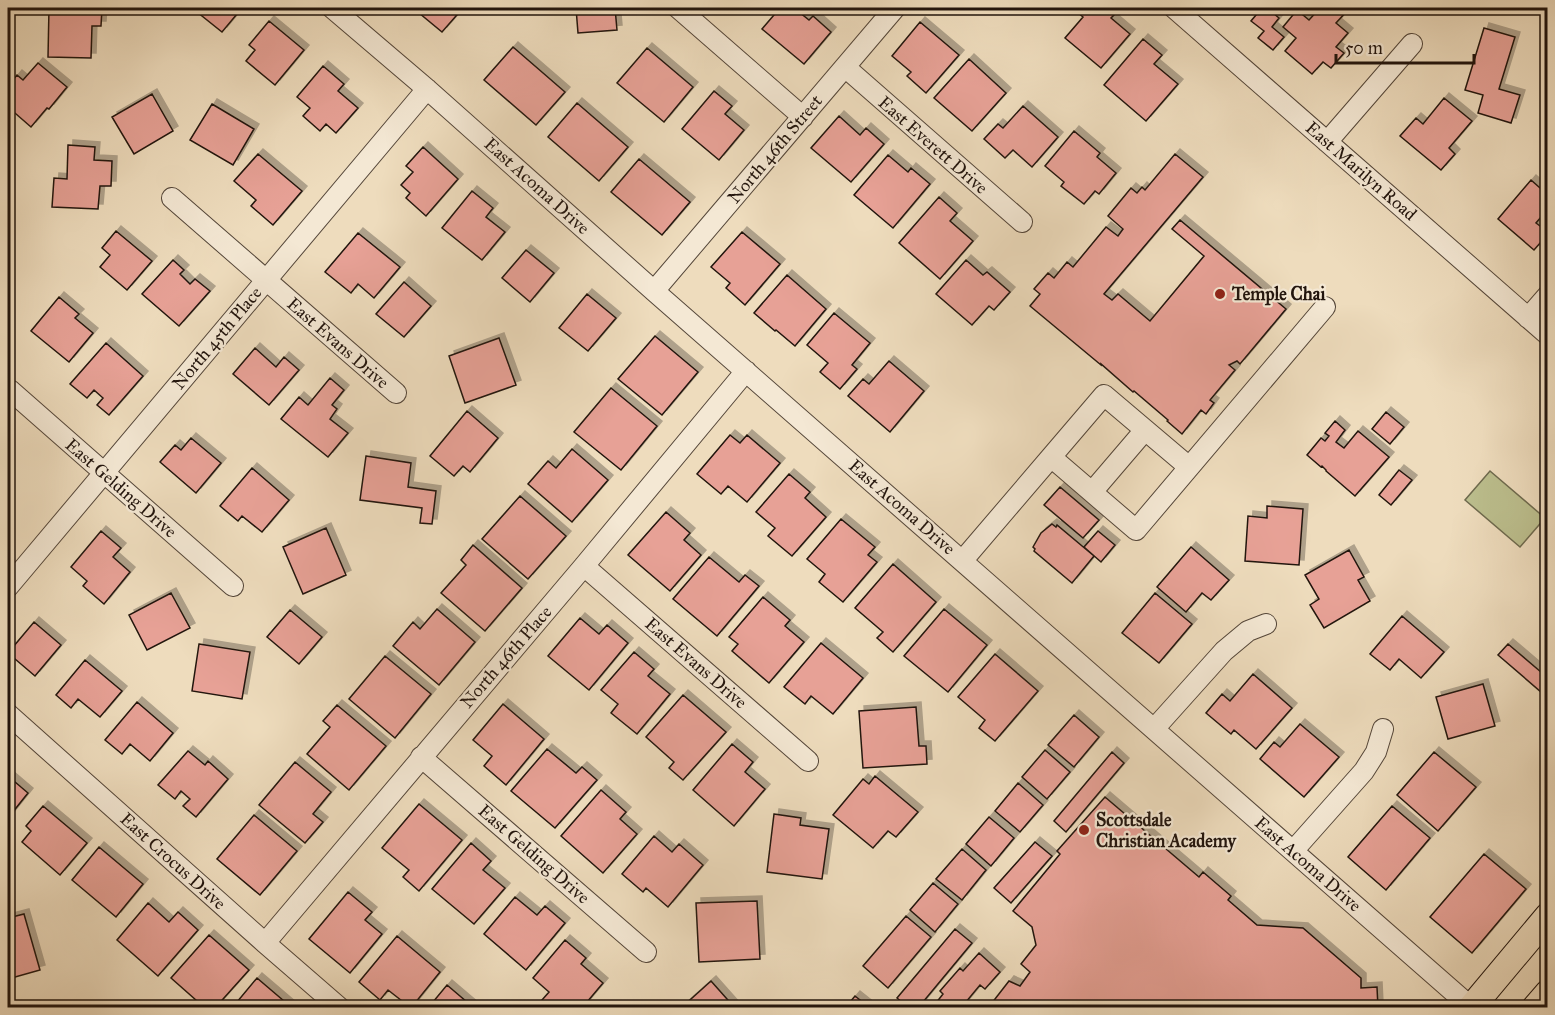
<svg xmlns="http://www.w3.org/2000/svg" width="1555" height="1015" font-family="'IM FELL Great Primer',serif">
<defs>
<filter id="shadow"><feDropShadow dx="5" dy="-5" stdDeviation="0" flood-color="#0004"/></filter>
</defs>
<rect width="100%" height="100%" fill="#eedcbd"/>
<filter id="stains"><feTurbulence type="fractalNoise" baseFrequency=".00333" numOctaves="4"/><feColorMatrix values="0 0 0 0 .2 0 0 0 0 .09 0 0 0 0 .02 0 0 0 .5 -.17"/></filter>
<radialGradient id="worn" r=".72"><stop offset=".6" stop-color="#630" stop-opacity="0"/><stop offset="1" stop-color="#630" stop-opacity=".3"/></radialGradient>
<path fill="#bcbf8e" stroke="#6e6a4e" stroke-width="1.5" d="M1490 471 1545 518 1520 547 1465 500Z"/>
<path fill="#e7a196" stroke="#21140d" stroke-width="1.5" filter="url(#shadow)" d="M49 8H102L101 26H92L91 58 48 57Z
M192 8H242L222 32Z
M413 8H463L442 32Z
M576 8H615L617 30 578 33Z
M780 8H794L809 20 813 16 831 32 804 64 762 29Z
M1081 8H1107L1115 14 1111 18 1130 34 1101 68 1065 38 1083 17 1077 12Z
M1262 8H1267L1279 18 1272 27 1284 37 1273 50 1258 38 1264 31 1251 21Z
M1320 8H1343L1347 11 1336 23 1348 33 1336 47 1344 53 1331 68 1323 62 1312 74 1285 51 1296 38 1283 27 1297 10 1309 20Z
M269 21 304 50 275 85 246 61 255 50 249 45Z
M920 22 959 55 926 93 907 76 911 72 892 56Z
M1484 28 1515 37 1499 89 1520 95 1511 123 1478 113 1483 95 1465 90Z
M1143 39 1162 55 1154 64 1178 84 1146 121 1104 85Z
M513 47 565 92 536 125 484 80Z
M647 48 693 87 664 122 617 83Z
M969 59 1006 93 972 131 934 98Z
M38 63 67 87 49 109 47 108 31 127 8 107V86L17 75 23 80Z
M323 66 344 84 338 91 358 108 336 133 326 124 320 131 303 116 310 108 297 97Z
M714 91 732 106 725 114 744 130 719 160 682 129Z
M152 94 173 131 134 154 112 117Z
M1444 98 1472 121 1449 148 1455 154 1441 170 1400 136 1416 118 1423 124Z
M577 103 628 147 599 181 548 137Z
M212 104 254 129 233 165 190 140Z
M1023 106 1058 137 1032 167 1013 150 1005 158 984 139 998 124 1003 128Z
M839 116 860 135 866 128 884 144 851 182 811 148Z
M1074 131 1100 153 1097 157 1116 173 1099 194 1095 191 1084 204 1061 186 1064 182 1045 166Z
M68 145 95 147 94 160 112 161 111 186H100L98 209 52 207 54 178 67 179Z
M423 147 458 179 426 216 406 198 410 193 401 185 413 172 406 166Z
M258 154 302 191 273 225 251 206 256 200 234 181Z
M1175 154 1203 177 1104 294 1112 300 1118 294 1150 321 1204 256 1172 229 1180 220 1286 309 1240 364 1237 361 1229 365 1235 370 1210 400 1214 403 1206 414 1201 410 1182 434 1167 421 1168 420 1134 391 1133 392 1101 364V365L1030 306 1040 294 1034 289 1048 273 1054 278 1067 262 1073 267 1106 227 1118 236 1123 229 1108 216 1131 188 1137 193 1142 187 1145 190Z
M888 155 908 172 911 168 930 184 893 228 854 195Z
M639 159 690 202 662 235 611 192Z
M1531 180 1548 195V209L1536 223 1548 232V234L1534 250 1498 219Z
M472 191 493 208 486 217 505 232 482 260 442 228Z
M939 197 957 213 950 221 973 241 940 279 899 243Z
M116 231 152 261 127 290 100 267 110 255 102 248Z
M742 232 780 264 745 305 726 288 730 283 711 267Z
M358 233 400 267 374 298 358 284 351 293 325 272Z
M526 250 554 273 530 302 502 278Z
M173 260 184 270 180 274 190 284 195 279 210 291 179 326 142 294Z
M966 260 983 275 987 272 1010 292 994 310 989 306 972 325 936 294Z
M787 275 826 309 795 346 776 330 775 331 754 313Z
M404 282 431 306 404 337 376 314Z
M587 294 616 318 588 351 559 328Z
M59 297 79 314 75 318 93 333 69 362 31 331Z
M834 313 870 343 852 365 857 369 840 389 820 372 828 363 807 345Z
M655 336 698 372 662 415 618 379Z
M499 338 516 385 465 403 449 356Z
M106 343 143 376 109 415 97 405 103 398 94 390 87 398 70 384Z
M255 348 276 367 284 357 299 370 269 405 233 374Z
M889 361 924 391 890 432 848 396 863 379 869 384Z
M330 378 344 390 332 405 337 409 330 419 348 433 328 457 281 419 299 397 308 405Z
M611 388 657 426 621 470 574 432Z
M467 411 498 438 470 472 463 466 454 476 430 456Z
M1386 412 1404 427 1390 444 1372 429Z
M1335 421 1345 430 1336 442 1344 448 1358 431 1389 457 1355 496 1326 471V470L1322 466 1321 467 1307 455 1321 438 1325 441 1329 436 1325 433Z
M730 435 740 443 747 435 780 463 747 502 728 486 721 494 697 474Z
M191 438 221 463 196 493 160 462 175 445 181 450Z
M572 449 608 480 572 522 528 484 548 461 556 468Z
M366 456 411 463 408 487 436 491 432 524 420 523 422 508 360 500Z
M252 468 289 500 262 532 242 516 238 521 220 506Z
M1399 470 1412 480 1391 505 1379 495Z
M789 474 810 492 805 498 826 517 792 556 768 536 775 528 756 512Z
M1060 487 1099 520 1083 538 1044 505Z
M520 496 566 536 528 579 482 539Z
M1267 506 1303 509 1299 565 1245 561 1248 516 1267 518Z
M666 512 690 533 684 540 701 555 670 591 628 555Z
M841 519 875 547 868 555 877 562 843 602 819 582 825 574 807 559Z
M1052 524 1056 527 1057 525 1094 556 1072 583 1034 551 1035 549 1033 547 1041 533Z
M326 528 346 575 303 594 283 547Z
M101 531 121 548 113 557 130 572 104 604 83 586 87 581 71 567Z
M1098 531 1115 545 1101 562 1084 547Z
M473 545 522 588 485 631 441 593 466 565 461 560Z
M1191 547 1229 580 1211 600 1202 593 1186 612 1157 587Z
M1349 550 1364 577 1358 580 1370 601 1324 628 1310 605 1319 599 1305 575Z
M709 557 739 582 745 575 759 586 717 636 673 599Z
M893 564 936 602 893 652 877 638 883 632 855 608Z
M171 593 190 628 147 650 129 615Z
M1155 593 1192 624 1159 663 1122 633Z
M763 597 790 620 785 626 804 642 769 683 732 651 738 644 729 637Z
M437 609 475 642 439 685 393 646 413 622 420 629Z
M944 609 987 645 948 692 904 656Z
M290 610 322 637 299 664 267 637Z
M1402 616 1444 652 1421 678 1399 659 1390 670 1370 654Z
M580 618 599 634 607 625 628 643 589 690 548 656Z
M34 622 61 645 35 676 8 653Z
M821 643 863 678 833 714 811 696 805 704 784 687Z
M199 644 250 652 242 699 192 691Z
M1508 644 1548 678V698L1498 655Z
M634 652 654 669 648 676 670 694 637 734 611 713 618 704 601 690Z
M995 654 1038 691 995 741 979 728 985 720 958 697Z
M385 656 431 694 395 738 349 699Z
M85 660 122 691 100 717 78 699 71 708 56 695Z
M1253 674 1292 708 1256 749 1234 730 1231 734 1206 713 1222 694 1230 701Z
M1483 684 1495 726 1448 739 1436 697Z
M683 695 726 732 683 780 669 768 674 762 646 737Z
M137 702 173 733 150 761 130 744 122 754 105 740Z
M503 704 544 739 506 785 484 766 492 756 473 740Z
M337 705 386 746 349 790 307 754 330 727 323 721Z
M916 707 919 746H926L927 764 863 768 859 711Z
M1074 715 1099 737 1074 767 1048 745Z
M1300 724 1339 757 1304 797 1260 759 1274 742 1280 747Z
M732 744 753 762 745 772 765 789 734 826 693 790Z
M547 749 576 773 582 767 597 780 555 828 511 791Z
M1045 750 1070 772 1047 799 1022 777Z
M188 751 205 765 208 761 228 779 196 817 183 806 190 799 181 791 175 799 158 785Z
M1112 752 1124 763 1066 832 1054 821Z
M1434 752 1476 787 1438 831 1397 795Z
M295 762 331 792 313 814 323 822 305 843 259 805Z
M8 776 28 793 8 818Z
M875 776 918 812 896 837 888 831 873 848 833 815 863 779 869 784Z
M1018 783 1043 805 1020 832 995 811Z
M601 790 626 812 620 819 637 834 603 873 561 836Z
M1105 797 1199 877 1203 872 1231 896 1228 900 1257 925 1303 928 1361 978V988L1377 987 1378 1008H988L1009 981 1020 986 1030 972 1021 964 1036 945 1032 927 1013 911 1060 854 1057 851Z
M419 804 462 840 419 891 403 877 409 870 382 848Z
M43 806 87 843 60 875 22 842 31 831 26 826Z
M1392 806 1430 838 1386 890 1348 857Z
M774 814 801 818 800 825 829 829 822 879 767 872Z
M254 815 297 851 260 895 217 859Z
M989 817 1014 838 991 866 966 844Z
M654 836 672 852 679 844 703 865 668 907 646 888 643 892 622 874Z
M1035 842 1052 856 1011 903 994 888Z
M471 843 491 861 483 870 505 888 474 924 432 889Z
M99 847 143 884 116 917 72 880Z
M962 849 986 870 962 900 936 879Z
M1484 854 1526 889 1472 953 1430 917Z
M933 883 958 904 935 932 910 910Z
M348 892 372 912 365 920 382 934 350 973 309 939Z
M515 897 537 915 545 906 565 923 526 970 484 934Z
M757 901 760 959 699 962 696 903Z
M148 903 169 922 178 912 198 930 158 976 117 940Z
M24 914 40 970 8 979V918Z
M906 916 931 937 888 988 863 966Z
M955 929 972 943 918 1008H909L897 998Z
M209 935 249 970 215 1008H205L171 978Z
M397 936 440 972 411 1008 388 990 380 1000 359 982Z
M565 940 586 958 581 964 603 983 582 1008H550L542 1000 549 992 533 978Z
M979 953 1000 972 985 989 980 985 961 1008H932L943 994 940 991 960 968 963 971Z
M257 978 291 1007 232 1008Z
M711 981 735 1008H681Z
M447 985 474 1008H428Z
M855 996 870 1008H845Z"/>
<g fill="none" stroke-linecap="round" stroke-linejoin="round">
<defs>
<path id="minor" d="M332 8 427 89 654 291 1472 1008
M678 8 803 117
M1174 8 1548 335
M845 67 1022 222
M1327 142 1412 44
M172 198 396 393
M654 291 895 8
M1528 318 1548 295
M10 390 233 586
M1051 457 1104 395 1189 467
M1092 492 1145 430
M963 560 1051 457 1136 530 1325 307
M584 566 808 761
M8 587 427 89
M8 714 265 943 340 1008
M1154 729 1224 651 1248 631 1266 624
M421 757 646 952
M1293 851 1364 771 1376 752 1383 729
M265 943 584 566 746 371"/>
<path id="major" d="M1471 1008 1548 916
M1535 1008 1548 993"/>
</defs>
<use href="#minor" stroke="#544639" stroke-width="22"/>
<use href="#major" stroke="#21140d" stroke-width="28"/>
<use href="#minor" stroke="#f4e8d4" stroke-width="20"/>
<use href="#major" stroke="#eedcbd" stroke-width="26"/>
</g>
<g fill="#8f2418" stroke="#f4e8d4" stroke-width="2">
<circle cx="1220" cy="294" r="6"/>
<circle cx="1084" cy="830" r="6"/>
</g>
<g text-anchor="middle" stroke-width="4.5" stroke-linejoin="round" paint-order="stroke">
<g font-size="18" fill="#21140d" stroke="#f4e8d4">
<text transform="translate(933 145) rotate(41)" y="6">East Everett Drive</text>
<text transform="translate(775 149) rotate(-50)" y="6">North 46th Street</text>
<text transform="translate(1361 171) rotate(41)" y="6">East Marilyn Road</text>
<text transform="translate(537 186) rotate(42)" y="6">East Acoma Drive</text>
<text transform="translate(217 338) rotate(-50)" y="6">North 45th Place</text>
<text transform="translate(338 343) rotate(41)" y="6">East Evans Drive</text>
<text transform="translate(121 488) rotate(41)" y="6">East Gelding Drive</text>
<text transform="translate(902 507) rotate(41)" y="6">East Acoma Drive</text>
<text transform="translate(506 657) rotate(-49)" y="6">North 46th Place</text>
<text transform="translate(696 663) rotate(41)" y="6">East Evans Drive</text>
<text transform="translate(534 854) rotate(41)" y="6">East Gelding Drive</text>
<text transform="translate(173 861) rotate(42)" y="6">East Crocus Drive</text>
<text transform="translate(1308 864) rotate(41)" y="6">East Acoma Drive</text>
</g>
<g font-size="18" font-weight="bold" fill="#21140d" stroke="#f4e8d4" text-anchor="start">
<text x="1232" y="300">Temple Chai</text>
<text x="1096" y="826">Scottsdale<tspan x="1096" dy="21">Christian Academy</tspan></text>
</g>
</g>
<rect width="1555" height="1015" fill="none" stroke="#eedcbd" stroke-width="30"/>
<rect x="9" y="9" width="1537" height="997" fill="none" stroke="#21140d" stroke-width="3"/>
<rect x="15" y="15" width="1525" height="985" fill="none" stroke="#21140d" stroke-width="1.5"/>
<path d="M1336 54v9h138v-9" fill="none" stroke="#21140d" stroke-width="3"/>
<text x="1345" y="54" font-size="18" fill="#21140d" stroke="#f4e8d4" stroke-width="4.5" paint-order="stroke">50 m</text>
<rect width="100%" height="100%" filter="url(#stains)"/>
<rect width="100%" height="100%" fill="url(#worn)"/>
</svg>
